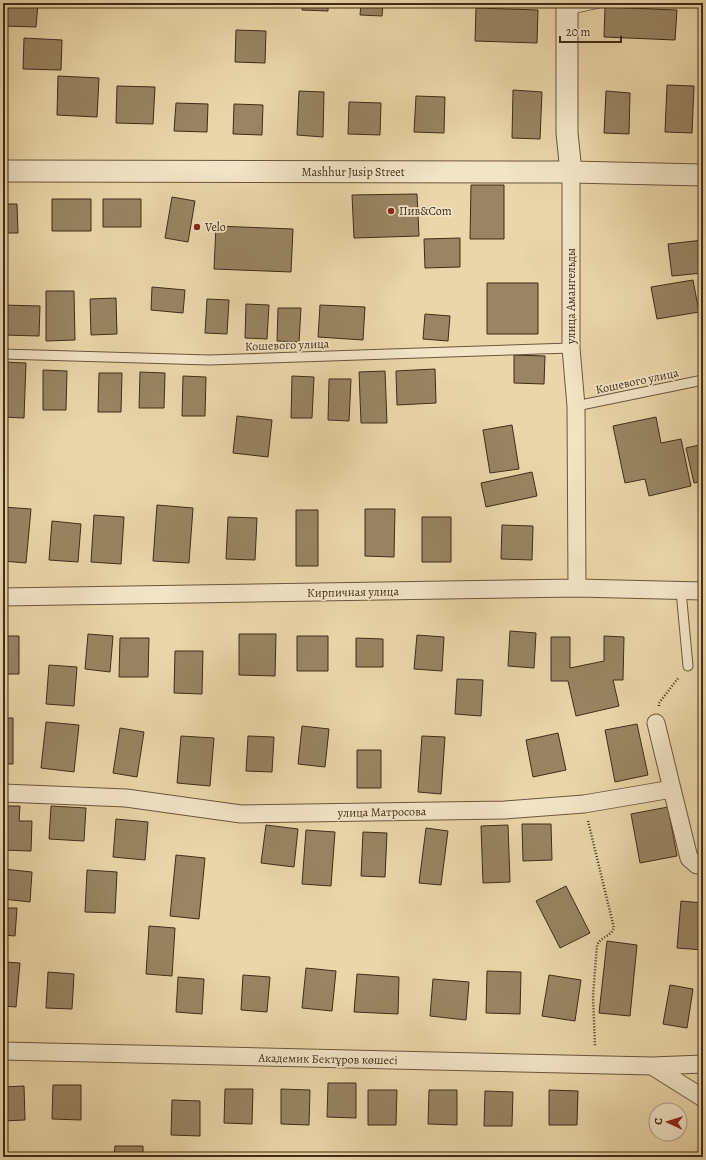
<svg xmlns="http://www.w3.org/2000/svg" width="706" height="1160" font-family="Alegreya,serif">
<rect width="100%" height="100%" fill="#ebd6a9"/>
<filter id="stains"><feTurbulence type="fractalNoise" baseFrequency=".005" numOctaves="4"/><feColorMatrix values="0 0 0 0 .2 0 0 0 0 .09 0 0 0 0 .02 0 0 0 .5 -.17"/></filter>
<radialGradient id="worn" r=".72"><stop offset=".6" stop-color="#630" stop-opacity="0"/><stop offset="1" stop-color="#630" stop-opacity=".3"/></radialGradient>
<path fill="#998463" stroke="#412b17" d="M3 3H38L36 27 3 26Z
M303 3H328V11L302 10Z
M361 3H383L382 16 360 15Z
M605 7 677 10 675 40 604 37Z
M476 8 538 10 537 43 475 41Z
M236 30 266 31 265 63 235 62Z
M24 38 62 40 61 70 23 69Z
M58 76 99 78 97 117 57 115Z
M667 85 694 86 692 133 665 132Z
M117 86 155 87 153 124 116 123Z
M513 90 542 92 540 139 512 138Z
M299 91 324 92 323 137 297 135Z
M606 91 630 93 629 134 604 133Z
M416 96 445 97 444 133 414 132Z
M349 102 381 103 380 135 348 134Z
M176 103 208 104 207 132 174 131Z
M234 104 263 105 262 135 233 134Z
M471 185H504V239H470Z
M417 194 419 236 354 238 352 195Z
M172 197 195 201 188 242 165 238Z
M52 199H91V231H52Z
M103 199H141V227H103Z
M699 203H703V273L672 276 668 244 703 240Z
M3 204H17L18 233H3Z
M216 226 293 229 291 272 214 269Z
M460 238V267L425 268 424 239Z
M693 280 699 312 657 319 651 287Z
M487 283H538V334H487Z
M152 287 185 290 183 313 151 310Z
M46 291H74L75 340 46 341Z
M116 298 117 334 91 335 90 299Z
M207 299 229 300 227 334 205 333Z
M246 304 269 305 267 339 245 338Z
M3 305 40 306 39 336 3 335Z
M320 305 365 307 363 340 318 337Z
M278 308H301L299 342 277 341Z
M425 314 450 316 448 341 423 339Z
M514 355 545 356 544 384 514 383Z
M3 362 26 363 24 418 3 417Z
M435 369 436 403 397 405 396 371Z
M43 370 67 371 66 410H43Z
M385 371 387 423H361L359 372Z
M140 372 165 373 164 408H139Z
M99 373H122L121 412H98Z
M183 376 206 377 205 416H182Z
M292 376 314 377 312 418H291Z
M329 379H351L349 421 328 420Z
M237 416 272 420 268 457 233 453Z
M656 417 661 443 681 439 691 486 649 496 645 479 625 483 613 426Z
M512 425 519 469 490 473 483 430Z
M703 444V481L694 483 686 448Z
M532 472 537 496 486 507 481 483Z
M157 505 193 508 189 563 153 561Z
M3 507 31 509 26 563 3 561Z
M365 509H395L394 557 365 556Z
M296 510H318V566H296Z
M94 515 124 517 121 564 91 562Z
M228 517 257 518 255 560 226 559Z
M422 517H451V562H422Z
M52 521 81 524 78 562 49 560Z
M502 525 533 526 532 560 501 559Z
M510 631 536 633 534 668 508 666Z
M88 634 113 636 110 672 85 669Z
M239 634H276L275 676 239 675Z
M417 635 444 637 442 671 414 669Z
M3 636H19V674H3Z
M297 636H328V671H297Z
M604 636 624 637 623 680H613L619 706 576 716 568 681H551V637H570V668L604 661Z
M120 638H149L148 677H119Z
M356 638 383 639V667H356Z
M175 651H203L202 694 174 693Z
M49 665 77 667 74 706 46 704Z
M457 679 483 680 481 716 455 714Z
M3 718H13V764H3Z
M46 722 79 725 74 772 41 768Z
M637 724 648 775 615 782 605 730Z
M302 726 329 729 325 767 298 764Z
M120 728 144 732 137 777 113 773Z
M558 733 566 770 533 777 526 740Z
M181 736 214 738 210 786 177 783Z
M248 736 274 737 272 772 246 771Z
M422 736 445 737 441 794 418 792Z
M357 750H381V788H357Z
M3 806H20L19 821H32L31 851 3 850Z
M51 806 86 808 84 841 49 839Z
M668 807 677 856 640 863 631 814Z
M699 813H703V839Z
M116 819 148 822 145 860 113 857Z
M522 824H551L552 860 523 861Z
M266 825 298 829 294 867 261 863Z
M508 825 510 882 483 883 481 826Z
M426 828 448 831 441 885 419 883Z
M306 830 335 832 331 886 302 884Z
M363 832 387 833 385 877 361 876Z
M176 855 205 858 199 919 170 916Z
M3 869 32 872 30 902 3 899Z
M87 870 117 872 115 913 85 912Z
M566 886 590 933 560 948 536 901Z
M681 901 703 903V950L677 948Z
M3 908H17L15 936 3 935Z
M149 926 175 928 172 976 146 974Z
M607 941 637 945 630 1016 599 1013Z
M3 962 20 963 16 1007 3 1006Z
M306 968 336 971 332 1011 302 1008Z
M487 971 521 972 520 1014 486 1013Z
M48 972 74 974 72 1009 46 1008Z
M357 974 399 977 398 1014 354 1012Z
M243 975 270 977 267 1012 241 1010Z
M549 975 581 980 575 1021 542 1016Z
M178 977 204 979 202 1014 176 1012Z
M433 979 469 982 466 1020 430 1016Z
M670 985 693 989 687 1028 663 1024Z
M328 1083H356V1118L327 1117Z
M53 1085H81V1120L52 1119Z
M24 1086 25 1120 3 1121V1087Z
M225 1089H253L252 1124 224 1123Z
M281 1089 310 1090 309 1125 281 1124Z
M368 1090H397L396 1125H368Z
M429 1090H457V1125L428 1124Z
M549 1090 578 1091 577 1125H549Z
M485 1091 513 1092 512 1126H484Z
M172 1100 200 1101V1136L171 1135Z
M115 1146H143V1157H114Z"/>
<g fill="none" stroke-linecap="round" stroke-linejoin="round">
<defs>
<path id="service" d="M567 10 599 3
M3 354 209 360 571 348
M576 406 703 380
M681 591 688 666"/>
<path id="minor" d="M571 172V348L576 406 577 588
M3 597 577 588 703 591
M656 723 672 789
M3 793 126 798 241 814 505 810 584 804 672 789 689 858 697 865H703
M3 1051 652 1066 703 1064
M652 1066 703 1098"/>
<path id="tertiary" d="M567 3V133L571 172
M3 171 571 172 703 175"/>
</defs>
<use href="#service" stroke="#6c563c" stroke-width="11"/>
<use href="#minor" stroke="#6c563c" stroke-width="19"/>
<use href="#tertiary" stroke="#6c563c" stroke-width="23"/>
<path stroke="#412b17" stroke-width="2.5" stroke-dasharray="1 2" stroke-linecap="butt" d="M659 706V703L679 677
M588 821 614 928C610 937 602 936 597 945L593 996 595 1046"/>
<use href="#service" stroke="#f2e4c7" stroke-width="9"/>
<use href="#minor" stroke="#f2e4c7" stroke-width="17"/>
<use href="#tertiary" stroke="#f2e4c7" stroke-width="21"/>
</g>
<g fill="#8f2418" stroke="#f2e4c7" stroke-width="1.5">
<circle cx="391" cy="211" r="4"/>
<circle cx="197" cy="227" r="4"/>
</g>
<g text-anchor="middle" stroke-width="3.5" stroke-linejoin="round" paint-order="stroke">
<g font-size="12" fill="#412b17" stroke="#f2e4c7">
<text x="353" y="176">Mashhur Jusip Street</text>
<text transform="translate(571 296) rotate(-90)" y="4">улица Амангельды</text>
<text transform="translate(287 345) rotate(-2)" y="4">Кошевого улица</text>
<text transform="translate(637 381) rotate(-12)" y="4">Кошевого улица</text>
<text transform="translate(353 592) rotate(-1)" y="4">Кирпичная улица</text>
<text transform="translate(382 812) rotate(-1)" y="4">улица Матросова</text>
<text transform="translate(328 1059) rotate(1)" y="4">Академик Бектұров көшесі</text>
</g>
<g font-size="12" fill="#412b17" stroke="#f2e4c7" text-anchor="start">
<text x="399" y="215">Пив&amp;Com</text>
<text x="205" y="231">Velo</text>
</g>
</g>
<rect width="706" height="1160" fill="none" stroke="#ebd6a9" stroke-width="16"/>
<rect x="4" y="4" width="698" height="1152" fill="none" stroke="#412b17" stroke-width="2"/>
<rect x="8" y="8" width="690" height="1144" fill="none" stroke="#412b17"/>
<g transform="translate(668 1122) rotate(274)"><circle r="19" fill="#f2e4c7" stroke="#ab9a81"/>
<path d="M0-3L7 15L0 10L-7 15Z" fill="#8f2418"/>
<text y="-6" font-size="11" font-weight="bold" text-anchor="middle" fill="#412b17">С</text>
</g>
<path d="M560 36v6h61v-6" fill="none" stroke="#412b17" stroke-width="2"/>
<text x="566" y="36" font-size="12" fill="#412b17" stroke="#f2e4c7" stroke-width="3" paint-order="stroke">20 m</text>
<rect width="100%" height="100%" filter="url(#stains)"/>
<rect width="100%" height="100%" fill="url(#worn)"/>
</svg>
